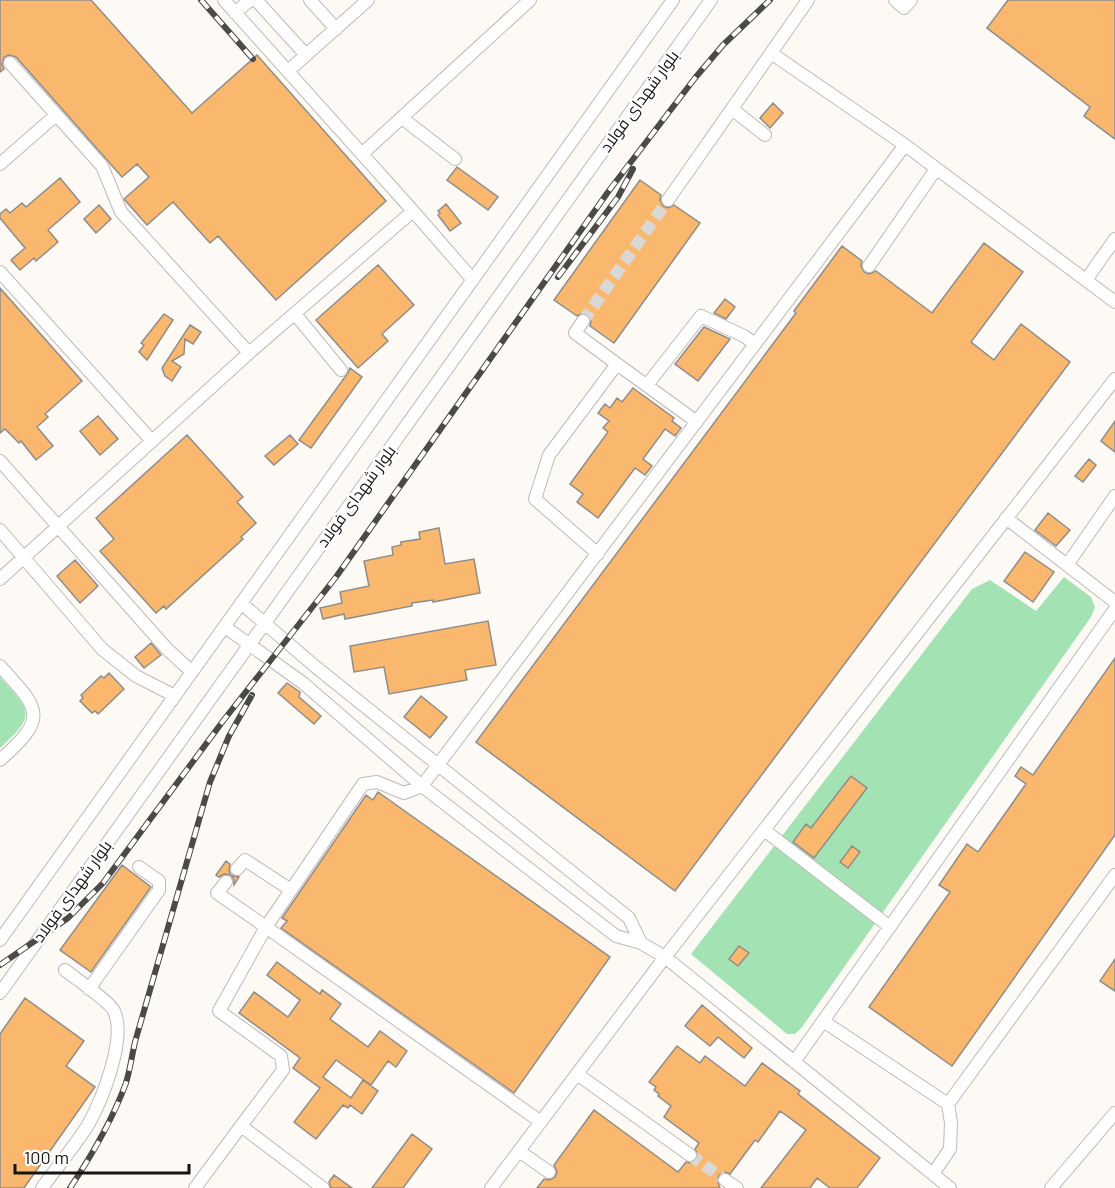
<svg xmlns="http://www.w3.org/2000/svg" width="1115" height="1188" font-family="Barlow,Cairo,sans-serif">
<rect width="100%" height="100%" fill="#fdfaf6"/>
<path fill="#a3e2b2" d="M1064 577 1091 597 1095 607 1091 617 802 1027 795 1034H787L691 954 972 589 990 580 1036 611Z
M0 677C30 711 38 714 0 748Z"/>
<path fill="#fab86f" stroke="#8f8c89" stroke-width="1.5" d="M0 0H91L192 113 257 55 386 201 276 300 218 236 210 243 173 202 147 225 124 199 149 177 137 164 122 177 16 57 9 55 4 57 2 64 4 69 0 72Z
M1008 0H1115V139L1084 116 1090 107 987 28Z
M773 103 783 113 770 128 760 118Z
M457 167 498 197 488 210 447 180Z
M60 178 80 202 48 230 58 242 36 261 34 258 20 270 11 260 25 248 0 218V214L6 209 10 213 22 203 26 207Z
M640 180 661 195 660 200 663 206 668 208 674 205 700 223 614 343 590 326 591 321 588 315 583 313 577 316 554 300Z
M446 204 461 223 450 231 438 215 440 213 438 211Z
M99 205 111 219 96 233 84 219Z
M984 243 1023 272 971 342 994 360 1021 324 1070 362 675 891 476 742 796 313 794 311 842 246 862 261 861 266 864 272 869 274 876 271 932 313Z
M378 265 414 305 382 334 388 341 358 368 316 320Z
M0 288 82 381 45 414 48 417 37 427 53 446 36 460 21 441 19 443 5 429 0 433Z
M725 299 735 307 726 319 714 313Z
M164 314 173 320 147 360 139 352 144 345 141 343Z
M190 325 201 332 193 344 185 339 184 354 172 361 181 367 172 381 165 376 162 368Z
M704 327 730 339 698 381 675 364Z
M350 368 362 377 311 448 299 440 348 373Z
M633 388 674 418 672 421 681 428 675 436 665 429 643 459 652 466 645 475 635 468 598 518 577 502 583 494 570 484 608 432 603 428 609 421 598 413 605 404 610 408 617 398 622 402Z
M98 416 118 439 100 455 80 431Z
M1115 421V452L1101 441Z
M187 435 243 497 237 502 256 523 241 537 243 539 166 609 164 606 156 613 100 551 114 539 96 518Z
M290 435 298 444 274 465 265 456Z
M1089 459 1096 465 1083 482 1075 476Z
M1048 513 1070 530 1056 546 1035 530Z
M439 528 445 564 474 559 480 593 433 602V600L412 603V606L345 619 344 614 323 619 320 608 342 603 340 592 369 586 364 561 393 555 392 547 401 545V542L420 539 419 532Z
M1025 552 1054 572 1033 602 1004 581Z
M75 560 98 586 80 603 57 576Z
M488 621 496 665 465 670 467 680 389 694 384 667 354 672 350 646Z
M151 643 161 655 144 668 135 657Z
M1115 658V835L952 1066 869 1007 950 892 939 885 967 844 978 852 1026 784 1015 776 1021 767 1033 775Z
M109 673 124 689 98 714 95 711 92 713 80 701 83 698 81 695 101 676 104 678Z
M287 683 300 692 299 697 321 716 314 724 278 693Z
M421 696 447 717 430 738 404 717Z
M851 776 867 788 814 858 793 842 806 824 811 828Z
M378 792 610 957 514 1093 281 928 287 921 282 918 366 795 373 800Z
M852 846 860 852 848 868 840 862Z
M226 861 230 864 229 871 231 875 239 877 234 885V880L231 875 224 874 219 877 216 875Z
M122 865 151 887 91 972 60 950Z
M739 946 749 953 738 966 729 959Z
M1115 959V991L1100 981Z
M277 962 320 994 322 990 341 1004 330 1019 368 1047 380 1031 407 1051 396 1067 388 1061 371 1085 336 1060 323 1077 351 1098 363 1080 378 1091 362 1114 350 1105 348 1108 343 1105 316 1139 294 1122 320 1088 293 1068 300 1058 239 1013 254 992 288 1017 300 1000 267 975Z
M25 998 84 1041 66 1066 95 1087 24 1188H0V1034Z
M702 1005 752 1048 744 1058 718 1037 710 1046 685 1026Z
M677 1046 700 1063 705 1056 745 1086 762 1063 800 1091 798 1094 880 1158 857 1188H830L817 1178 810 1188H761L806 1130 780 1111 758 1142 755 1140 730 1174 725 1172 719 1175 717 1180 720 1188H537L544 1179 549 1180 555 1177 557 1172 554 1165 594 1110 678 1172 686 1162 690 1163 696 1160 698 1155 695 1149 699 1143 664 1117 671 1106 658 1096 659 1094 654 1090 656 1087 649 1082Z
M412 1134 432 1149 403 1188H372Z
M334 1175 352 1188H331L329 1182Z"/>
<g fill="none" stroke-linecap="round" stroke-linejoin="round">
<path stroke="#dad8d4" stroke-width="12" stroke-dasharray="12 6" stroke-linecap="butt" d="M583 321 668 200
M690 1155 725 1180"/>
<defs>
<path id="minor" d="M224 0 413 211 473 280
M256 0 306 55
M310 0 336 29
M808 0 771 53 905 145
M895 0 904 8 911 0
M235 13 250 0
M10 63 102 166 121 212 249 353
M288 71 368 0
M732 109 765 135
M402 118 455 159
M362 154 530 0
M0 164 56 115
M668 200 771 53
M869 266 936 169
M0 272 152 441
M1086 280 1115 239
M295 314 341 370
M583 321 575 333 617 364
M647 385 701 316 744 336 755 344
M0 461 167 649 192 672
M1006 518 1115 602
M0 530 102 649 136 676 175 696
M598 554 535 499 549 455 617 364 697 422
M1067 565 1115 496
M0 579 249 353 413 211
M225 627 303 683 422 786 616 936 641 943 629 918 317 668 241 603
M0 666C40 710 49 717 0 760
M764 830 890 927
M237 869 245 860 291 890
M226 882 217 893 266 927 219 1011 281 1056 283 1070 241 1126
M0 940 673 0
M641 943 665 957 1115 379
M89 989 159 890V881L139 867
M0 993 711 0
M823 1021 948 1104
M794 1062 1115 609
M577 1074 690 1155
M541 1122 266 927 363 784 377 782 404 793 422 786 905 145 1115 302
M519 1151 549 1172
M933 1174 950 1149 951 1123 948 1104 1115 875
M725 1180 737 1188
M42 1188C57 1167 74 1147 88 1125 102 1100 127 1038 114 1011 109 1001 76 979 65 970
M195 1188 241 1126 323 1188
M491 1188 665 957 950 1188
M1051 1188 1115 1113"/>
</defs>
<use href="#minor" stroke="#bebab7" stroke-width="14"/>
<use href="#minor" stroke="#fff" stroke-width="12"/>
<defs>
<path id="rail" d="M201 0 253 59
M558 277 618 197 633 169
M0 965 68 918 103 883 223 721 336 577 608 192 695 78 723 45 770 0
M70 1188C92 1155 112 1121 126 1083 130 1070 132 1055 135 1042L210 782 229 736 252 695"/>
</defs>
<use href="#rail" stroke="#4b4a47" stroke-width="6"/>
<use href="#rail" stroke="#fff" stroke-width="4" stroke-dasharray="11" stroke-linecap="butt"/>
</g>
<g text-anchor="middle" stroke-width="4.5" stroke-linejoin="round" paint-order="stroke">
<g font-size="16" fill="#161513" stroke="#fff">
<text transform="translate(639 101) rotate(-54)" y="6">بلوار شهدای فولاد</text>
<text transform="translate(356 496) rotate(-54)" y="6">بلوار شهدای فولاد</text>
<text transform="translate(72 891) rotate(-54)" y="6">بلوار شهدای فولاد</text>
</g>
</g>
<path d="M15 1164v9h174v-9" fill="none" stroke="#161513" stroke-width="3"/>
<text x="24" y="1164" font-size="18" fill="#161513" stroke="#ffffff" stroke-width="4.5" paint-order="stroke">100 m</text>
</svg>
